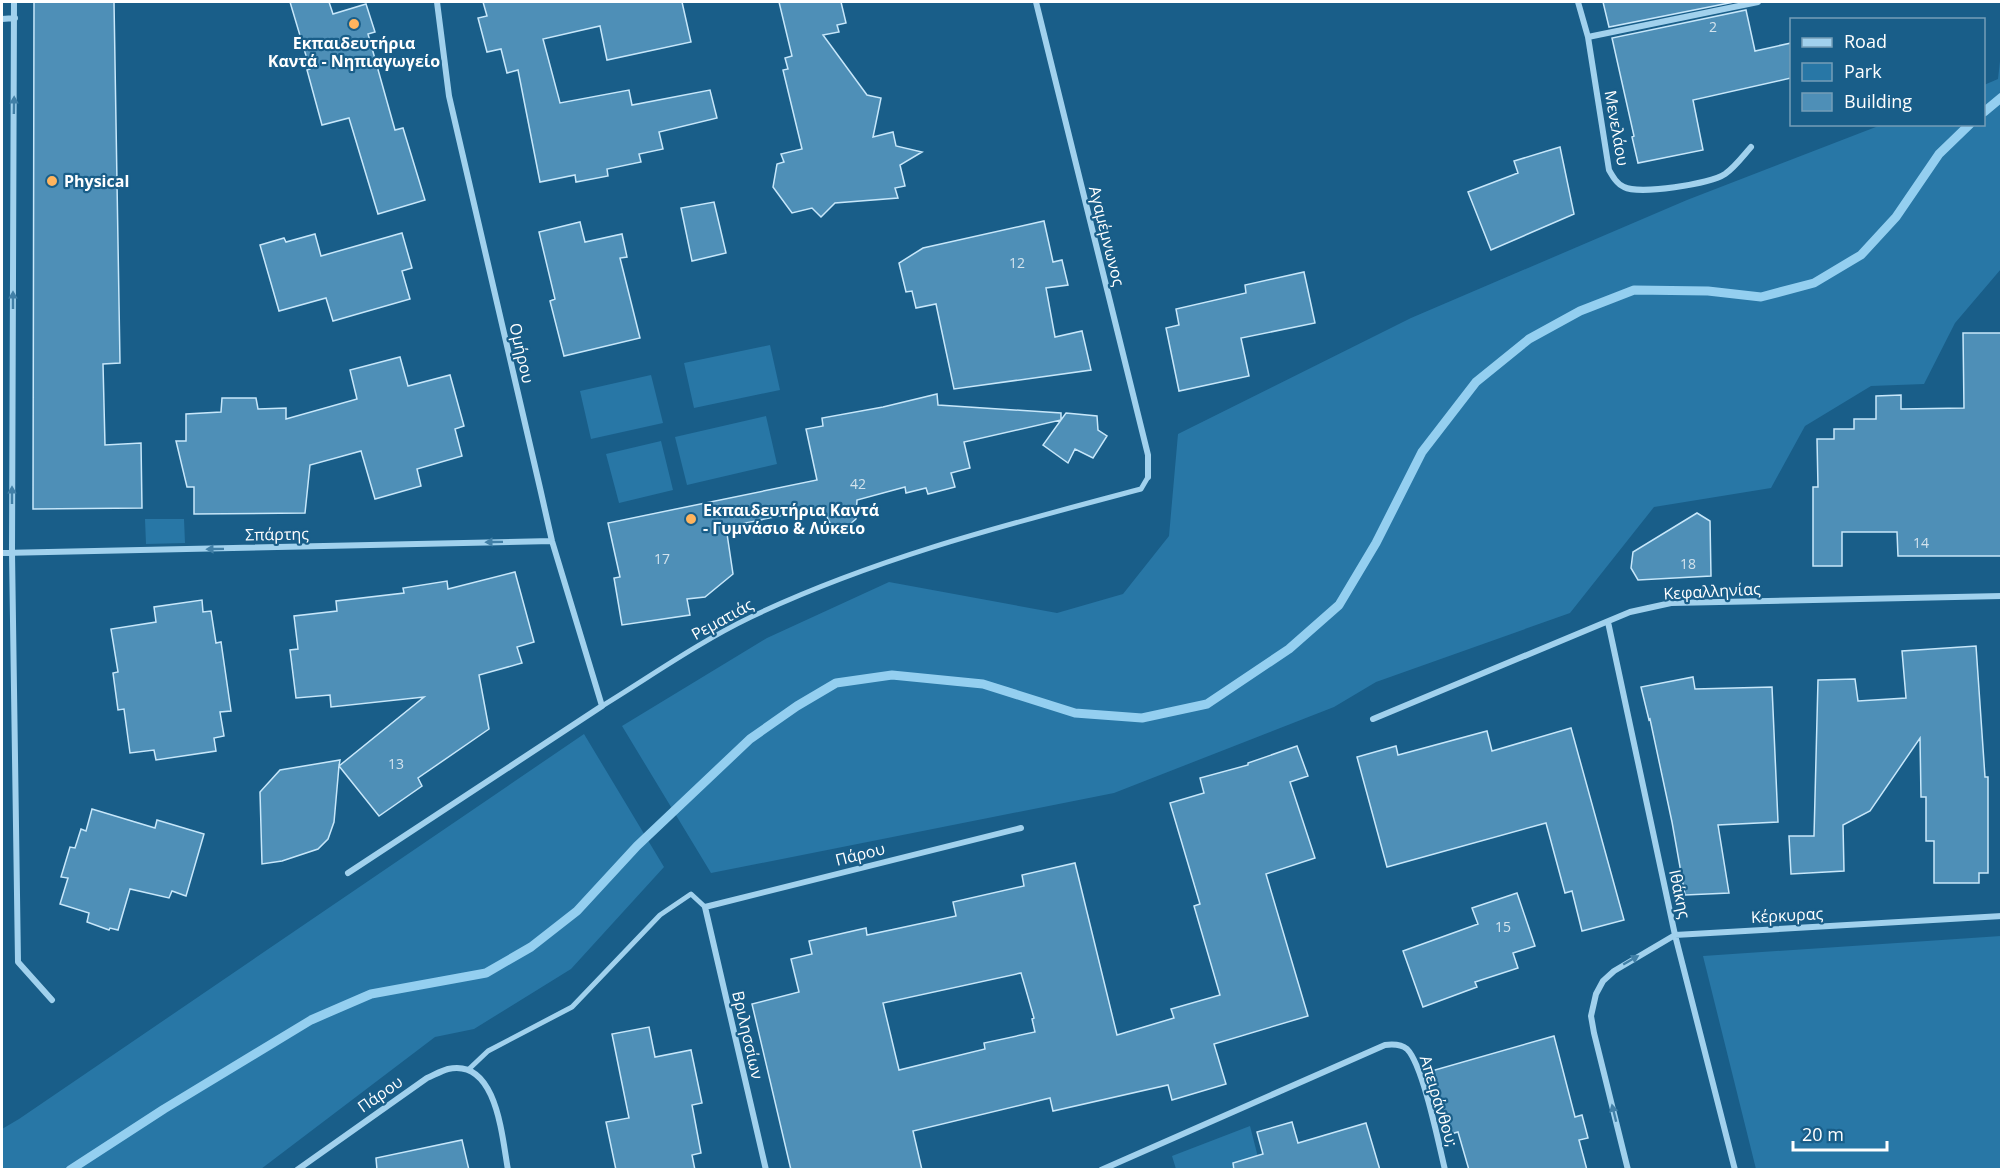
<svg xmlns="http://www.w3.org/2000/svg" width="2003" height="1171" font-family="'Open Sans',sans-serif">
<rect width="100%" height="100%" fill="#195e89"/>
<path fill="#2877a6" d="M2001 52V269L1955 323 1924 384 1871 386 1805 426 1771 488 1654 507 1570 613 1376 682 1334 707 1114 793 711 873 622 726 767 638 889 582 1057 613 1123 594 1169 536 1178 434 1411 318 1687 200 1881 125 1984 124V85L1998 79Z
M770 345 780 390 694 408 684 363Z
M651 375 663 423 591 439 580 391Z
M766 416 777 464 687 485 675 437Z
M661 441 673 490 619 503 606 454Z
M145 519H184L185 543 146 544Z
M584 734 664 867 571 969 474 1029 435 1037 261 1169H2V1129L19 1119Z
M2001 936V1169H1756L1703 956Z
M1250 1126 1261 1169H1176L1172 1156Z"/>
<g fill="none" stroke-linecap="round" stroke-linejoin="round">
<path stroke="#94cff0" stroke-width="9" d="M1984 112 2002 97
M70 1170 164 1109 311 1020 371 994 486 973 531 947 577 911 637 846 750 739 797 706 836 683 892 675 983 684 1075 713 1142 718 1207 704 1289 649 1339 605 1376 543 1422 452 1476 382 1529 339 1580 311 1634 290 1708 291 1761 297 1814 283 1861 255 1896 217 1939 154 1970 124"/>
</g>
<path fill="#4e8fb7" stroke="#c7e7fa" stroke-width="1.5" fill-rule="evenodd" d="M34 2H114L120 363 103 364 105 445 141 443 142 508 33 509Z
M290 2H329L333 14 366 4 375 32 368 34 395 130 403 128 425 200 378 214 349 118 322 125 307 70 310 69Z
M483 2H682L691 42 607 60 600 26 543 39 560 103 629 90 632 105 710 90 717 118 659 132 663 149 639 154 641 162 607 169 608 176 576 182 575 175 540 182 518 70 507 73 501 49 487 52 478 18 487 16Z
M779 2H841L846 23 837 25 839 32 823 35 867 95 881 98 873 137 893 132 896 146 922 152 900 165 905 186 895 188 898 198 835 203 821 217 812 208 792 213 773 187 777 164 784 162 781 154 802 149 783 70 788 69 785 58 792 56Z
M1603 2H1734L1609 27Z
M1746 10 1755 51 1791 43V78L1693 100 1703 150 1638 163 1632 137 1634 136 1612 38Z
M1560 147 1574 214 1491 250 1468 192 1518 173 1514 161Z
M714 202 726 253 692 261 681 208Z
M1044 221 1053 262 1062 260 1068 285 1046 288 1055 337 1082 331 1091 370 954 389 936 304 916 308 912 291 906 292 899 263 923 248Z
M580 222 585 242 622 234 627 257 620 258 640 338 564 356 550 301 555 299 539 232Z
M402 233 412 268 402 271 410 299 333 321 326 298 279 311 260 245 284 238 286 242 315 234 321 256Z
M1304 272 1315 323 1241 338 1249 376 1179 391 1166 328 1179 325 1176 309 1246 293 1245 285Z
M1963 333H2001V556H1898L1897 532H1842V566H1813V487H1818L1817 439H1834V429H1854V419H1876V396L1901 395V409L1964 408Z
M400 357 408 386 450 375 464 426 455 429 462 456 417 469 421 486 375 499 361 451 310 465 305 513 194 514V487H187L176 441H186V414L221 412 222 398H256L258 409 286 408V419L357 399 350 370Z
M937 394 938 405 1061 413V420L964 442 970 468 951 473 955 487 928 494 926 488 906 493 905 487 857 500 856 519 849 525 841 527 831 525 827 517H825L823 507 726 527 733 574 705 597 687 599 690 615 622 625 614 578 620 577 608 523 817 480 806 429 823 426 822 418 883 407Z
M1066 413 1097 416 1098 430 1107 436 1093 458 1075 449 1068 463 1043 445Z
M1697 513 1710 521 1711 576 1638 580 1631 568 1633 552Z
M515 572 534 642 517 647 522 663 479 675 489 729 418 778 422 786 379 816 339 766 334 822 328 839 318 849 282 861 262 864 260 792 280 770 340 760 339 766 424 697 331 707 330 695 296 698 290 650 298 649 294 616 337 611 336 601 404 593 403 588 447 581 448 589Z
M202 600 203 612 211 611 216 643 221 642 231 711 220 712 224 736 214 738 216 751 156 760 154 750 130 753 124 709 118 710 113 673 118 672 111 629 156 622 154 607Z
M1976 646 1985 777H1988V873H1979V883H1934V841H1926V797H1921L1920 738 1870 811 1843 825 1844 871 1791 874 1789 836H1814L1818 680 1855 679 1858 701 1906 698 1902 651Z
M1693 677 1695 689 1772 687 1778 822 1718 825 1729 893 1685 895 1672 822 1650 719 1649 720 1641 687Z
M1571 728 1624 920 1582 931 1572 891 1565 893 1546 823 1387 867 1357 757 1396 746 1398 755 1487 731 1492 751Z
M1297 746 1308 776 1290 782 1315 858 1266 874 1308 1016 1214 1044 1226 1084 1172 1100 1168 1085 1053 1111 1050 1098 913 1131 922 1170H791L752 1004 799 992 791 959 812 954 809 941 866 928 867 935 956 916 953 902 1024 886 1022 875 1075 863 1117 1035 1174 1018 1171 1009 1220 995 1194 906 1200 904 1170 803 1204 793 1200 778 1248 765V763ZM1021 973 1034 1018 1032 1019 1035 1032 984 1043 985 1049 899 1070 883 1003Z
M92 809 155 828 157 820 204 834 186 896 172 891 169 898 130 889 118 930 110 928 109 930 87 922 89 913 60 904 68 878 61 877 70 847 75 848 81 829 86 831Z
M1517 893 1535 946 1513 953 1518 968 1475 982 1477 987 1423 1007 1403 951 1478 924 1472 908Z
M649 1027 655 1057 691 1050 702 1103 692 1105 701 1153 692 1155 695 1170H616L606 1122 629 1118 612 1034Z
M1554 1036 1575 1117 1582 1115 1588 1138 1579 1140 1587 1170H1469L1458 1132 1447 1135 1428 1072Z
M1292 1122 1298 1143 1366 1123 1380 1170H1234L1233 1163 1263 1154 1257 1132Z
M462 1140 469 1170H377L376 1158Z"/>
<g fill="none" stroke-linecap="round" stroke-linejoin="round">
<path stroke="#a1d1ed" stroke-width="5" d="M602 706C651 676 699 642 751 617 875 558 1009 524 1141 489L1148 477
M468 1070 488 1051 572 1007 660 915 691 894 705 907"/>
<path stroke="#a1d1ed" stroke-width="6" d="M14 2 12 553 18 962 52 1000
M1036 2 1148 455V477
M1578 2 1588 37 1609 170C1613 177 1617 184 1624 187 1639 195 1710 184 1725 174 1735 167 1743 156 1751 147
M2 19 15 18
M1588 37 1758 2
M2 553 552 541
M1608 622 1675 935 1735 1170
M1373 719 1630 612 1671 603 2002 596
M348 873 602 706 552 541 540 488 449 96 437 2
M297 1170 427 1078C434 1075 441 1071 448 1069 497 1058 502 1137 508 1170
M766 1170 705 907 1021 828
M1101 1170 1385 1045C1393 1044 1401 1044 1407 1049 1423 1065 1439 1145 1445 1170
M1628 1170 1594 1033 1591 1016 1596 994 1603 981 1614 971 1675 935 2002 916"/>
</g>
<defs><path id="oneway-solid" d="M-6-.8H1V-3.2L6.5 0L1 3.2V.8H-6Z" transform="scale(1.5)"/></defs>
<g fill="#4280a7">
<use href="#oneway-solid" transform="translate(14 105) rotate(-89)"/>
<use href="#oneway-solid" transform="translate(13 300) rotate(-90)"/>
<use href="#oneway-solid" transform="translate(12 495) rotate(-90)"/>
<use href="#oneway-solid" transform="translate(494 542) rotate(179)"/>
<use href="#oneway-solid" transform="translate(215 549) rotate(179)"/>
<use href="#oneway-solid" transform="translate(1631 960) rotate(-30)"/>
<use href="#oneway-solid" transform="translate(1614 1113) rotate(-104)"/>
</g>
<g fill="#ffb45e" stroke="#195e89" stroke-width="2">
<circle cx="354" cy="24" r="6"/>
<circle cx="52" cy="181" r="6"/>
<circle cx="691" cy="519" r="6"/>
</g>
<g text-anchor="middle" stroke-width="4.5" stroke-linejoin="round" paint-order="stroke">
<g font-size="14" fill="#d3e3ed">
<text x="1713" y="32">2</text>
<text x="1017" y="268">12</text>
<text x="858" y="489">42</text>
<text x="1921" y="548">14</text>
<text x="662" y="564">17</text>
<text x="1688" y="569">18</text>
<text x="396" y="769">13</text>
<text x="1503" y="932">15</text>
</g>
<g font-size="16" font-weight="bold" fill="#fff" stroke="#195e89" text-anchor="start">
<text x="354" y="49" text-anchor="middle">Εκπαιδευτήρια<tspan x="354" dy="18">Καντά - Νηπιαγωγείο</tspan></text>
<text x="64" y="187">Physical</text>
<text x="703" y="516">Εκπαιδευτήρια Καντά<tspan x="703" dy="18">- Γυμνάσιο &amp; Λύκειο</tspan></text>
</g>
<g font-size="16" fill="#fff" stroke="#195e89">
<text transform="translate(1617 128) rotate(80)" y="6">Μενελάου</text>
<text transform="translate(1107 236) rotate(76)" y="6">Αγαμέμνωνος</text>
<text transform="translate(522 353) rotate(77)" y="6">Ομήρου</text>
<text transform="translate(277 534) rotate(-1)" y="6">Σπάρτης</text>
<text transform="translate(1712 591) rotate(-3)" y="6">Κεφαλληνίας</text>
<text transform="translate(722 619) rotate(-29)" y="6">Ρεματιάς</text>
<text transform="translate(860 854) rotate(-14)" y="6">Πάρου</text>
<text transform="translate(1680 894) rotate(78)" y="6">Ιθάκης</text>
<text transform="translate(1787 915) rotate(-3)" y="6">Κέρκυρας</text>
<text transform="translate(748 1035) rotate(77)" y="6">Βριλησσίων</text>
<text transform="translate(380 1094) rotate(-35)" y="6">Πάρου</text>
<text transform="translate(1439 1101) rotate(73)" y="6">Απειράνθου;</text>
</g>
</g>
<rect width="2003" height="1171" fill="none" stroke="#ffffff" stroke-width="6"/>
<rect x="1790" y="18" width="195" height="108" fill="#195e89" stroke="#759eb8" stroke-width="1.5"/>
<rect x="1802" y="38" width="30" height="9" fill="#a1d1ed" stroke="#759eb8" stroke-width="1.5"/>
<text x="1844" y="48" font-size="18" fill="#ffffff">Road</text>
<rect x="1802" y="63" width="30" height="18" fill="#2877a6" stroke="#759eb8" stroke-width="1.5"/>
<text x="1844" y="78" font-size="18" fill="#ffffff">Park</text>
<rect x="1802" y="93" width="30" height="18" fill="#4e8fb7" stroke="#759eb8" stroke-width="1.5"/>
<text x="1844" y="108" font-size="18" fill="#ffffff">Building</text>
<path d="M1793 1141v9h94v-9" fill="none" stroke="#ffffff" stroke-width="3"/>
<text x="1802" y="1141" font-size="18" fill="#ffffff" stroke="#195e89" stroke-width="4.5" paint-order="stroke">20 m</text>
</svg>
